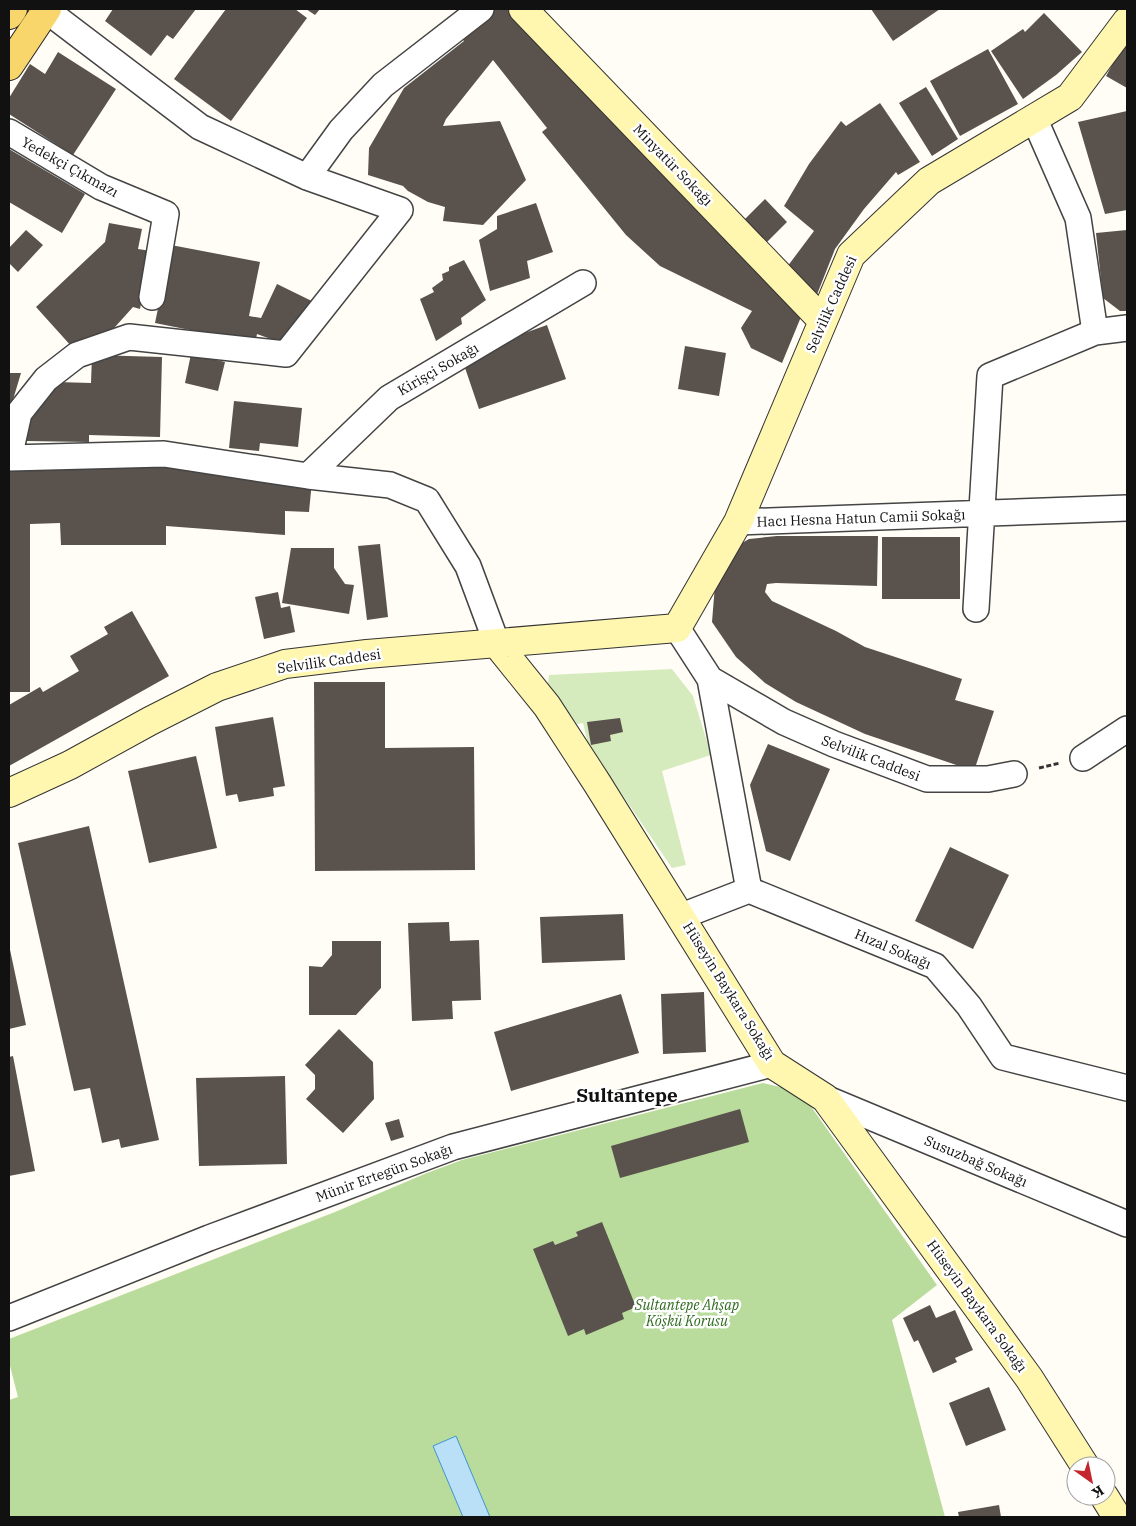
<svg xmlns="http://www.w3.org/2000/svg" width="1136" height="1526" font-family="'IBM Plex Serif',serif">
<rect width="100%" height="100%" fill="#fffdf5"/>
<path fill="#d5ebbd" d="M672 669 693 696 711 755 662 771 686 865 672 868 588 744 583 723 577 724 548 683 549 675Z"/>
<path fill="#b9dc9c" d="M763 1083 793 1090 810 1105 937 1285 892 1320 945 1517H9V1400L18 1397 9 1362V1339L335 1212 427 1173 462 1160Z"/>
<path fill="#b9e0f7" stroke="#3f96cf" d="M456 1436 490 1517H463L433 1446Z"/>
<path fill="#5a524d" d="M113 9H196L173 39 167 35 151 56 105 21Z
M226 9H295L307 18 231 121 174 79Z
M306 9H320L315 15Z
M490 9H510L803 312 782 363 751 348 741 328 752 311 660 266 626 235 542 132 547 128 493 60 446 119 443 126 500 121 526 180 483 225 443 221 445 207 428 202 408 191 403 186 368 175 369 148 404 88 464 41 460 36Z
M871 9H940L893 41Z
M1044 13 1082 52 1056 75 1023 99 991 51 1023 29 1025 32Z
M1127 28V88L1106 76 1120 51Z
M988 49 1018 104 960 136 930 81Z
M58 52 116 89 73 155 9 114V98L30 64 45 74Z
M926 87 958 139 932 156 899 103Z
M880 103 920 162 898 175 896 172 864 209 835 249 816 297 787 267 814 231 784 206 809 164 841 121 846 126Z
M1127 111V210L1105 214 1078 122Z
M9 149 85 194 62 233 9 202Z
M765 199 787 222 763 246 741 223Z
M536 203 553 252 527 261 530 278 490 291 479 240 497 229V216Z
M109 223 142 229 138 249 151 251 140 309 133 307 106 337 72 347 36 307 105 242Z
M26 230 43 245 18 272 9 263V248Z
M1127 230V311H1120L1103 298 1096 233Z
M171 245 260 262 249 316 261 318 277 284 322 306 290 346 257 334 255 343 155 323Z
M464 260 486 300 461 318 462 324 436 341 420 299 434 292 432 288 443 280 442 274 449 271V267Z
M547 325 566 379 479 409 461 356Z
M685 346 726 353 719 396 678 389Z
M191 354 225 362 218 391 185 383Z
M92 355 162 357 160 437 89 435V442L25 441 26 417 57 382 91 383Z
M9 373H21L9 413Z
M234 401 302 408 298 447 260 443 259 451 229 448Z
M60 464H166L312 481 309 512 285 511V535L166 526V545H61L60 523 30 524V692H9V469H61Z
M777 536H878L877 586 776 583 767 584 765 592 772 601 836 631 865 647 962 679 955 700 994 711 974 771 865 734 796 702 765 683 736 657 712 622 715 585 735 547 749 539Z
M882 537H960V599H882Z
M380 544 388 617 367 620 358 546Z
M291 548H334V568L345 584 354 585 349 614 282 603Z
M278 592 281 608 290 606 295 632 264 639 255 597Z
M132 611 169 676 9 766V705L40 687 43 692 79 671 70 656 108 634 104 627Z
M314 682H385V748L474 747 475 870 315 871Z
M273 717 285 786 273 788 274 796 239 802 237 794 226 796 215 727Z
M620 718 623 732 610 735 611 741 591 745 587 722Z
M768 744 830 769 790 861 766 851 750 785Z
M196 756 217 848 149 863 128 771Z
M89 826 159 1140 121 1148 119 1139 102 1143 90 1088 74 1091 18 843Z
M950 847 1009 875 973 949 915 921Z
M623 914 625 960 542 963 540 917Z
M449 922 450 941 479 940 481 1000 452 1001 453 1019 412 1021 408 923Z
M332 941H381V988L356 1015H309V966L322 967 332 955Z
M9 945 26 1025 9 1029Z
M704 992 706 1052 663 1054 661 994Z
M621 994 639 1053 511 1091 494 1032Z
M339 1029 373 1062 374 1099 343 1133 306 1099 315 1089V1075L305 1065Z
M13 1056 35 1171 9 1176V1057Z
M285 1076 287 1164 199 1166 196 1078Z
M740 1109 749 1142 620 1178 611 1146Z
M399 1119 404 1137 391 1141 385 1123Z
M602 1222 636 1307 622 1313 624 1319 586 1335 584 1329 568 1336 533 1249 553 1241 555 1245 578 1236 576 1232Z
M930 1305 936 1318 955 1310 973 1350 955 1358 957 1362 933 1373 918 1340 914 1342 903 1318Z
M989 1387 1006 1430 966 1446 949 1403Z
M999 1505 1001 1517H959L958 1512Z"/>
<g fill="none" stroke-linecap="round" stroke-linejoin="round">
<defs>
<path id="street" d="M1034 118 1078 218 1095 332
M9 132 101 187 166 214 152 297
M307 177 341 130 383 85 481 9
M9 458 19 413 46 379 77 355 129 337 286 354 400 210 307 177 200 127 46 10
M9 458 164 454 308 476 390 485 427 500 468 566 497 644
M308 476 389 398 583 283
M738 522 1127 508
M976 609 990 376 1095 332 1127 328
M677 628 710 679 784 722 834 744 927 779H988L1014 774
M710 679 749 890
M1083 758 1127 729
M682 916 749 890 935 966 969 1006 1003 1057 1127 1088
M825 1098 1127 1224
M9 1318 209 1238 453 1147 772 1064"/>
<path id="secondary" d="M523 9 823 321
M497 644 547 706 597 783 772 1064 825 1098 1029 1378 1085 1466
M9 793 70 765 150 721 217 687 285 664 367 654 677 628 738 522 851 255 929 181 1070 97 1127 21
M1104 1496 1117 1517"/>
<path id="primary" d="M9 15 13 9
M9 66 47 9"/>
</defs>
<use href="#street" stroke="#444" stroke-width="28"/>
<use href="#secondary" stroke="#333" stroke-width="30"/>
<use href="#primary" stroke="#222" stroke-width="30"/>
<path stroke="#333" stroke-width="3" stroke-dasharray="5 2.5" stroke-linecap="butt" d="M1039 768 1060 763"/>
<use href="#street" stroke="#fff" stroke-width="25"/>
<use href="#secondary" stroke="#fff6b0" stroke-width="28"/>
<use href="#primary" stroke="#f9d66b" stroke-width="28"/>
</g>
<g text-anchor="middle" stroke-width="5" stroke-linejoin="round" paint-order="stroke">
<g font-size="14" fill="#111" stroke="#fff">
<text transform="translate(673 165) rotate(46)" y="5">Minyatür Sokağı</text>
<text transform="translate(70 167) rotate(29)" y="5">Yedekçi Çıkmazı</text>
<text transform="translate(831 304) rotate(-66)" y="5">Selvilik Caddesi</text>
<text transform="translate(438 369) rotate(-30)" y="5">Kirişçi Sokağı</text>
<text transform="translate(861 518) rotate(-2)" y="5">Hacı Hesna Hatun Camii Sokağı</text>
<text transform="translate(329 661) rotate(-8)" y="5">Selvilik Caddesi</text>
<text transform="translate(871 758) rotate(21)" y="5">Selvilik Caddesi</text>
<text transform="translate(893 949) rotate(23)" y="5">Hızal Sokağı</text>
<text transform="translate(729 991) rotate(58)" y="5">Hüseyin Baykara Sokağı</text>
<text transform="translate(976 1161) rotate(23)" y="5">Susuzbağ Sokağı</text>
<text transform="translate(384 1173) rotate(-20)" y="5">Münir Ertegün Sokağı</text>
<text transform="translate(977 1306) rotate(54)" y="5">Hüseyin Baykara Sokağı</text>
</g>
<g font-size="14" font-style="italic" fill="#2f6b1f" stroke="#fff">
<text x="687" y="1310">Sultantepe Ahşap<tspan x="687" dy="16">Köşkü Korusu</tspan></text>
</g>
<g font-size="19" font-weight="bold" fill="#111" stroke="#fff">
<text x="627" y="1102">Sultantepe</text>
</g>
</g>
<rect width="1136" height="1526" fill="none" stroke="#111111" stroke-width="20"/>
<g transform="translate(1091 1481) rotate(147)"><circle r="24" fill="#ffffff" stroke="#a0a0a0"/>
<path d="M0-4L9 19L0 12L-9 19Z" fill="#c4262e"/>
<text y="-8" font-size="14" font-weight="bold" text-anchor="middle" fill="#111111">K</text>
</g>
</svg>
